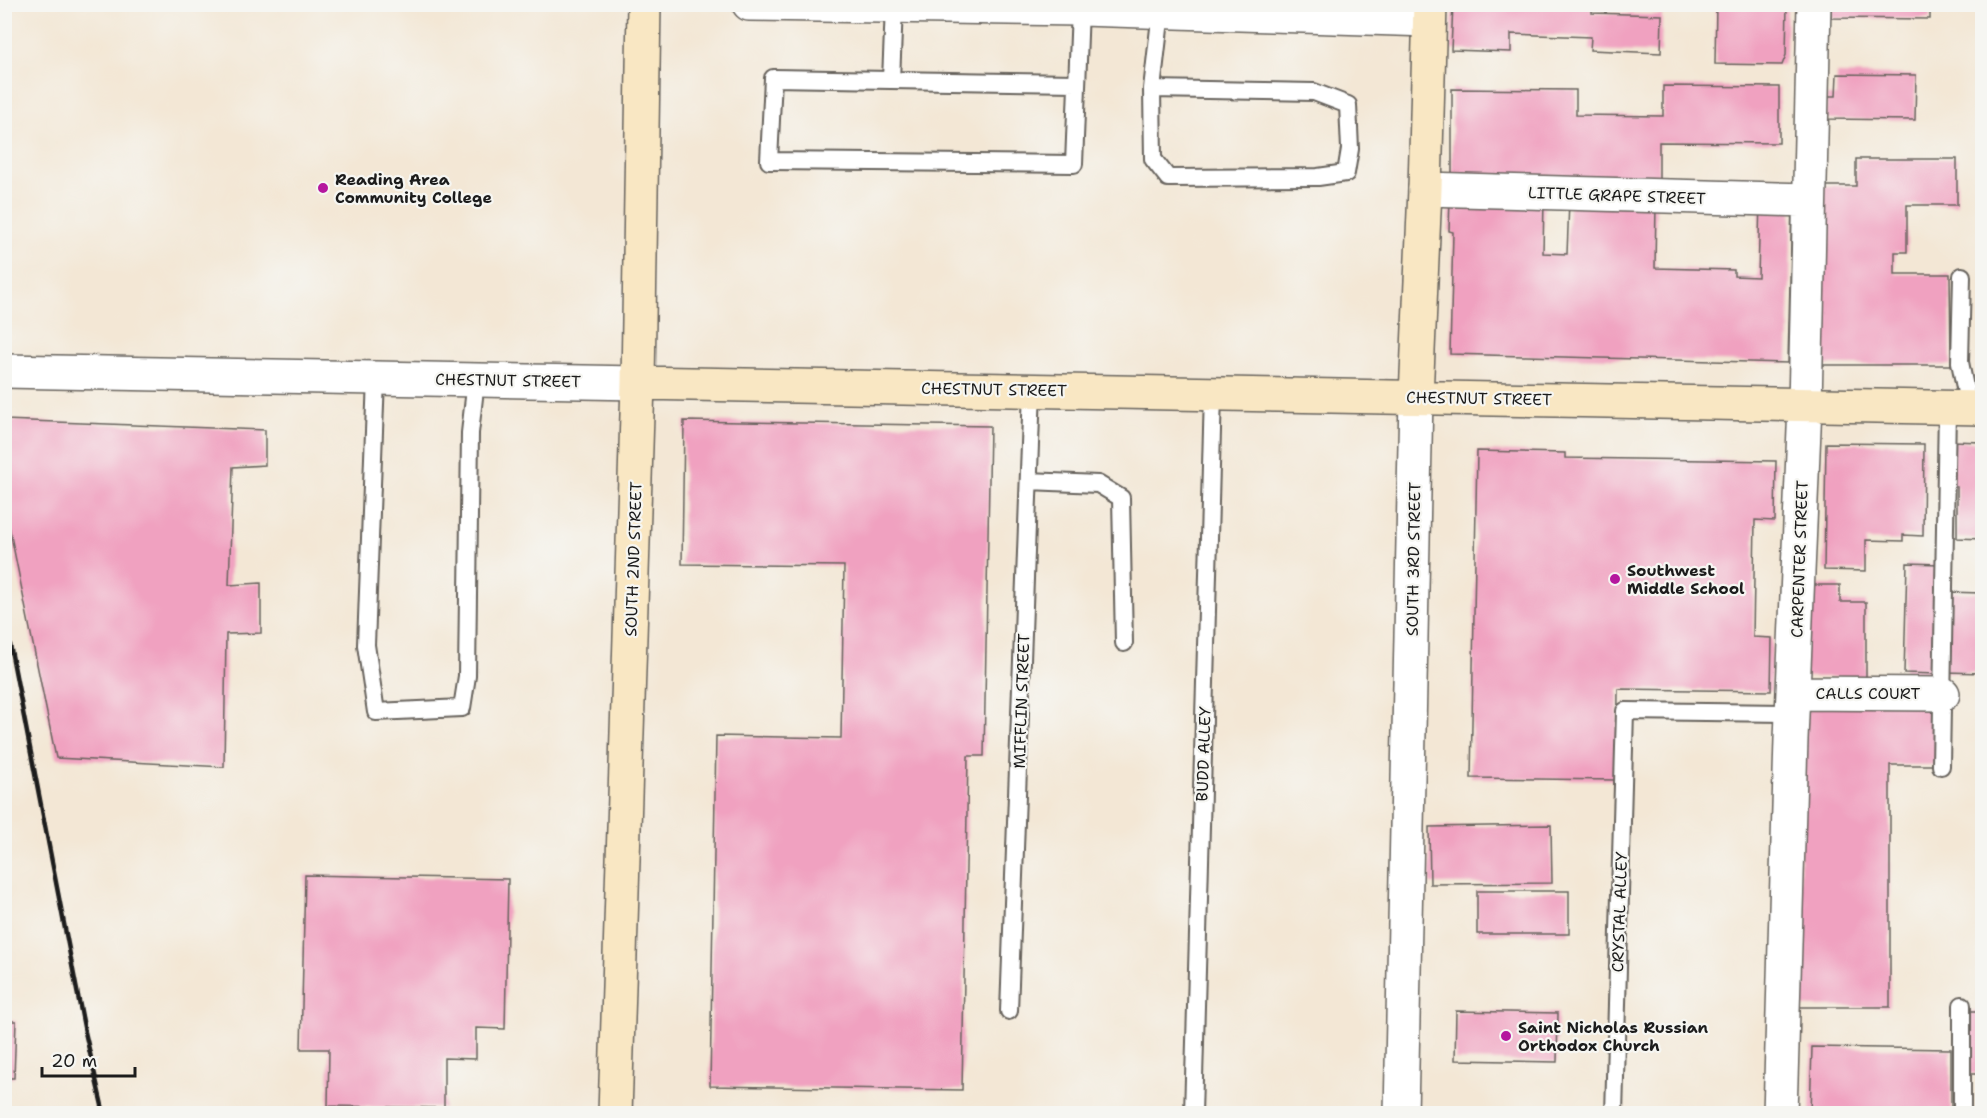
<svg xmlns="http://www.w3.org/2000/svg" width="1987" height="1118" font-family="'Shantell Sans',sans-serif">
<rect width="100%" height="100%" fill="#f6f6f2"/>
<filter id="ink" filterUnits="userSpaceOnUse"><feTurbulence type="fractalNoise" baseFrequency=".0167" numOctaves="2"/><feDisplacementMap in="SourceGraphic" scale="12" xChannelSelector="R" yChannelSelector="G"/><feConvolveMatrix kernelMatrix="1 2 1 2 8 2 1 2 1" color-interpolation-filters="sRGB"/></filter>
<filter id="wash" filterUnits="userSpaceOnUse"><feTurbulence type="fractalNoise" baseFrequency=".008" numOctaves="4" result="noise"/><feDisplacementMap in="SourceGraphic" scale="24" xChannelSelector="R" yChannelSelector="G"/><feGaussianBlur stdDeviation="1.35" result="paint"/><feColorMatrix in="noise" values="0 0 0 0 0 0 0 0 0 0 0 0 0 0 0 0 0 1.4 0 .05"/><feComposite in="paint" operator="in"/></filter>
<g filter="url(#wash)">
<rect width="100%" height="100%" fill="#f3e7d5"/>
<g id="blocks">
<path fill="#f0a1c0" d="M1453 4H1592V13L1662 15 1661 53 1590 50 1591 37 1511 34V52L1451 50Z
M1716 4H1787L1786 55 1782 65 1715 64Z
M1831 4H1930V19L1831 18Z
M1837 74 1916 75 1915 120 1826 119V96H1836Z
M1663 86 1779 87V143L1659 142V185L1452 184V89L1576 90V115L1663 116Z
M1856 159H1957V205H1907V252H1895V274H1950L1951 365H1816L1815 186H1856Z
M1450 197 1544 199 1543 253 1567 254 1569 201 1656 203 1655 268 1734 270V276L1758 277 1760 200 1792 201 1788 363 1450 354 1453 232 1449 231Z
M4 420 265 430V465L233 467 229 585 261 583V633L226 634 224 767 56 758 4 501Z
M684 421 990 426 984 756H968L962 1090 710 1086 716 736 841 738 844 566 682 564Z
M1951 441 1982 442V539L1957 538V487H1951Z
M1826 443 1924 444 1923 536 1903 535V541L1866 540V571L1824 570Z
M1477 451 1565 453V458L1776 461 1775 521 1755 520 1753 637 1772 638 1771 691 1618 689 1617 780 1471 778Z
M1907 563 1940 564 1937 674 1904 673Z
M1799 585H1840V602H1866V677H1799Z
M1947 592 1981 593 1982 673 1945 672Z
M1937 702V765H1890V1007H1800V703Z
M1551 825 1552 883 1430 884 1429 827Z
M305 875 508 879 505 1029 476 1028V1059L444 1058V1108L328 1106 329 1049H301Z
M1477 891H1569V934H1477Z
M1456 1011 1558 1013 1557 1062 1455 1060Z
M1969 1011H1982V1074H1969Z
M4 1021H16L14 1078H4Z
M1812 1047 1951 1049V1114H1810Z"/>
</g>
</g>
<g filter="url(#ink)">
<use href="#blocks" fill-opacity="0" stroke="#67635d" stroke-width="1.5"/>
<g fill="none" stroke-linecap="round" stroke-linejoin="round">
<defs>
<path id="lane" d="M894 7 891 80 773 78 769 161 1074 164 1080 9
M891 80 1077 83
M1152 89 1314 92 1348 105 1350 149 1346 173 1318 177 1168 178 1153 159 1152 89 1161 11
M1962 276 1960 362 1969 408
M376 378 366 645 376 712 462 708 467 676 470 433 476 380
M1029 481 1098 484 1121 498 1124 643
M1941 766 1947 408
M1962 1005V1114
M1009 1011 1032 390
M1193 1114 1213 394
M1614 1114 1625 711 1793 713"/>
<path id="street" d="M749 4 1080 9 1429 20
M1425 189 1809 200
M4 371 638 383
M1794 693 1943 694
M1401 1114 1416 397
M1780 1114 1791 739 1805 405 1814 4"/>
<path id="secondary" d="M638 383 1982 408
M1416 397 1425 189 1430 4
M615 1114 638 383 644 4"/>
</defs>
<use href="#lane" stroke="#67635d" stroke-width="20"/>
<use href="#street" stroke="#67635d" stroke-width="36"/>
<use href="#secondary" stroke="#67635d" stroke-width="36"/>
<use href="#lane" stroke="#fff" stroke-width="16"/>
<use href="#street" stroke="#fff" stroke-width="33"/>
<use href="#secondary" stroke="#f9e7c3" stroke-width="33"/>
<path stroke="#1c1c1c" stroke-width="4.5" d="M4 614 85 1032 104 1114"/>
</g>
</g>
<g fill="#b5179e" stroke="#f6f6f2" stroke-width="2">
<circle cx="323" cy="188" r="6"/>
<circle cx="1615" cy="579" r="6"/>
<circle cx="1506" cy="1036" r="6"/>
</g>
<g text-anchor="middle" stroke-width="4.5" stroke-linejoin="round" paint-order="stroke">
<g font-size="16" font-weight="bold" fill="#1c1c1c" stroke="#f6f6f2" text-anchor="start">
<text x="335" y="185">Reading Area<tspan x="335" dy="18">Community College</tspan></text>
<text x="1627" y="576">Southwest<tspan x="1627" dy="18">Middle School</tspan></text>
<text x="1518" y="1033">Saint Nicholas Russian<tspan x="1518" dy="18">Orthodox Church</tspan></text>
</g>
<g font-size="16" fill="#1c1c1c" stroke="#f6f6f2">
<text transform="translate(1617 195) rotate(2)" y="6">LITTLE GRAPE STREET</text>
<text transform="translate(508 380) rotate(1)" y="6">CHESTNUT STREET</text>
<text transform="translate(994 389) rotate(1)" y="6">CHESTNUT STREET</text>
<text transform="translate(1479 398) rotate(1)" y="6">CHESTNUT STREET</text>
<text transform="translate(633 559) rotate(-88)" y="6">SOUTH 2ND STREET</text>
<text transform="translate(1413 559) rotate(-89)" y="6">SOUTH 3RD STREET</text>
<text transform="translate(1799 559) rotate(-88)" y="6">CARPENTER STREET</text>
<text x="1868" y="699">CALLS COURT</text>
<text transform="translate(1021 701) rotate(-88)" y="6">MIFFLIN STREET</text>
<text transform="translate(1203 754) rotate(-88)" y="6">BUDD ALLEY</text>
<text transform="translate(1619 912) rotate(-88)" y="6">CRYSTAL ALLEY</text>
</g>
</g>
<rect width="1987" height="1118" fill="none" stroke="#f6f6f2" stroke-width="24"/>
<path d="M42 1067v9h93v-9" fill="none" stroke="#1c1c1c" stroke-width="3"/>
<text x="51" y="1067" font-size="18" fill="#1c1c1c" stroke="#f6f6f2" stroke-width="4.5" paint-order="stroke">20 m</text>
</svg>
